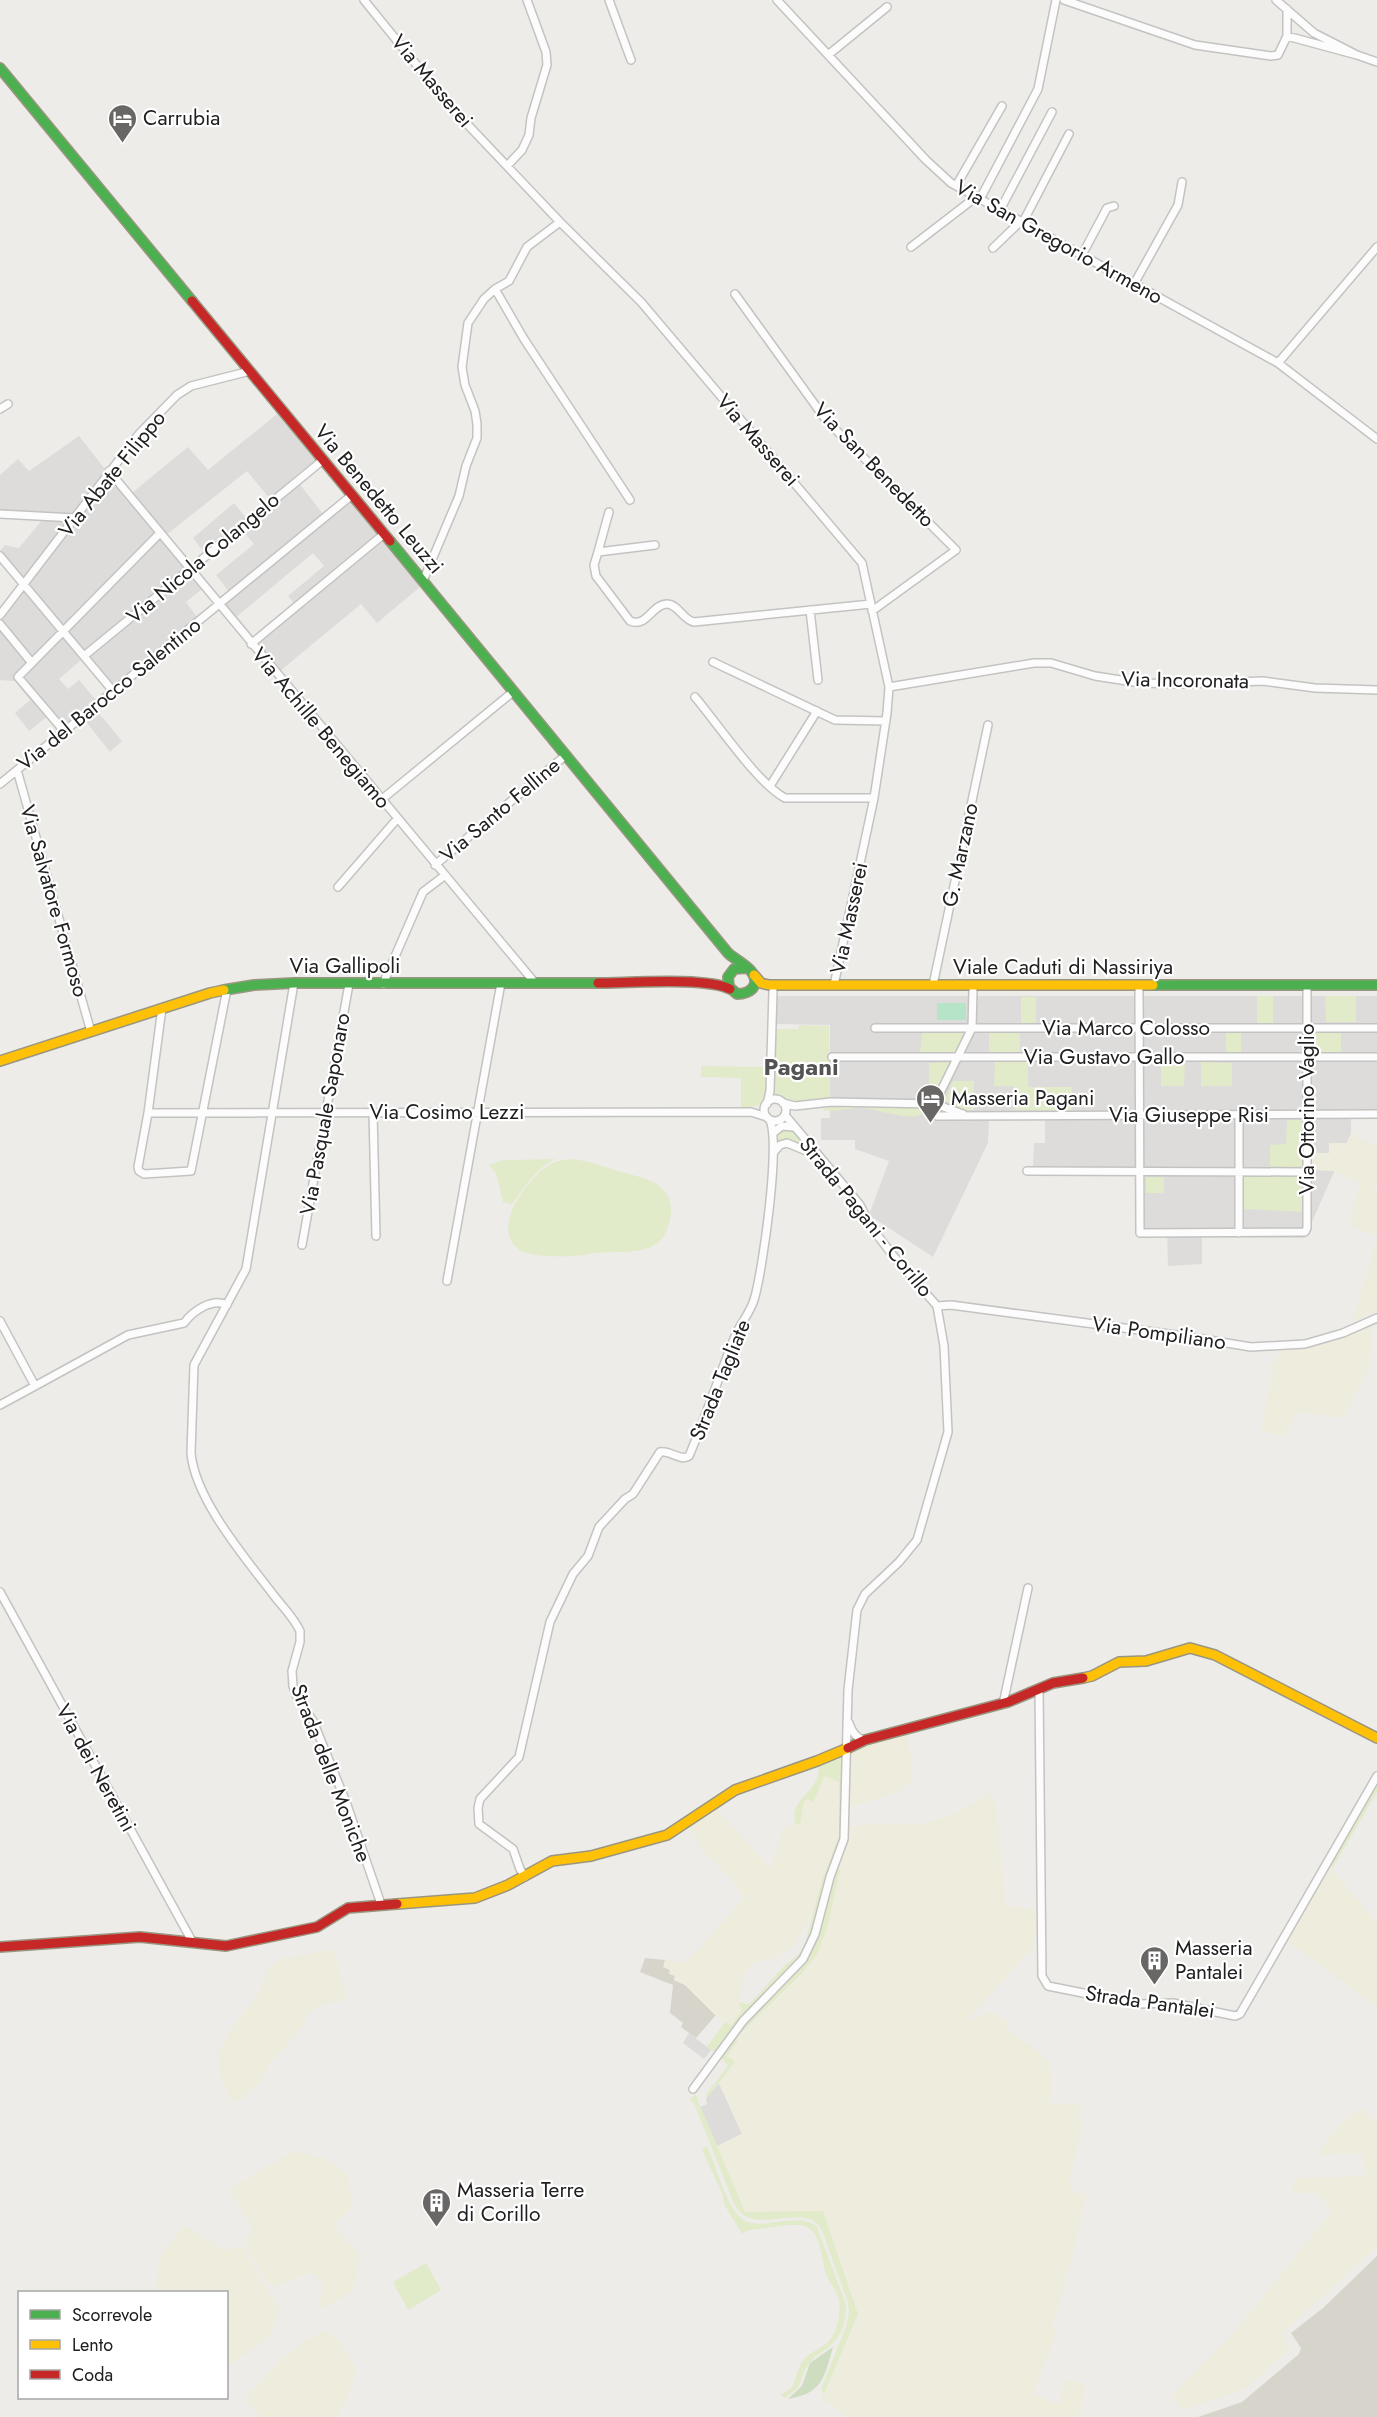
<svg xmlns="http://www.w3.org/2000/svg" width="1377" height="2417" font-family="Jost,sans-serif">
<rect width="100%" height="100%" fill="#eeece9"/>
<path fill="#dddcda" d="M277 414 316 460 294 477 327 519 350 502 420 587 377 623 361 604 280 671 256 644 298 608 288 596 324 566 313 553 234 619 224 604 233 597 216 575 254 544 243 531 209 559 193 538 234 503 251 524 275 505 247 471 161 539 202 589 186 602 197 617 112 685 87 655 59 679 68 689 79 680 95 699 91 704 122 741 110 752 79 713 64 725 53 712 29 731 15 713 30 700 15 681 0 680V610L27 585 0 551 5 545 19 548 47 514 0 510V475L18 459 29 471 79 436 127 497 188 447 208 470Z
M775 996H1377V1110L1351 1111V1133L1305 1238 1202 1237V1264L1168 1266 1167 1230H1145V1169H1033L1034 1143H1045V1119L989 1120 988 1143 933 1257 869 1215 889 1161 855 1149V1140H821V1118H830V1025L774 1024Z
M689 2033 711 2050 704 2059 683 2043Z
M719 2083 742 2134 717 2146 700 2107 707 2104 706 2099Z"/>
<path fill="#d7d5cb" d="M645 1958 665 1960 664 1967 670 1970 675 1976 674 1980 685 1985 716 2015 696 2038 681 2027 683 2023 670 2013 673 1985 640 1972Z
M1377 2256V2417H1198L1242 2402 1299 2354 1301 2348 1291 2333 1323 2308Z"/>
<path fill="#eeecdd" d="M1352 1133 1377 1147V1181L1373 1190 1377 1192V1236L1352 1227 1350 1219 1360 1183 1333 1171 1311 1170V1153H1329V1143H1347Z
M1377 1240V1312L1352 1321Z
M1372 1326 1370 1364 1343 1418 1302 1412 1296 1415 1284 1436 1261 1431 1272 1375 1270 1366 1285 1348 1333 1341Z
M907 1732 912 1766V1783L900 1787 901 1791 850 1807 849 1750Z
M824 1775 839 1782V1836L837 1846 825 1870 815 1909 794 1945 776 1958 753 1963 744 1975 739 2005 743 2009 741 2012 742 2015 734 2029 724 2024 685 1985 674 1980 675 1976 669 1974 670 1970 663 1967 665 1960 684 1963 700 1948 744 1897 728 1876 705 1853 688 1825 705 1815 709 1816V1810L714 1806 770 1868 784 1828 795 1824H800L804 1801 808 1799 813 1803Z
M990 1793 996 1805 1006 1906 1039 1909V1931L1031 1942 1035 1946 971 2016 969 2022 991 2011 1008 2023V2031L1033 2047 1049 2062 1052 2087 1049 2103 1057 2105 1077 2103 1081 2106 1077 2119 1083 2123 1070 2179 1071 2190 1086 2196 1070 2267 1067 2270 1060 2302 1052 2323 1055 2331V2337L1036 2386 1035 2395 1058 2404 1066 2380 1086 2384 1080 2417H849L822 2400 858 2314 823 2211 745 2212 717 2146 742 2134 719 2083 733 2065 727 2056 737 2042 736 2037 739 2032 743 2033 802 1973 823 1941 840 1870 837 1868 848 1825 853 1827 867 1824H921L949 1816Z
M1331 1862 1332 1869 1377 1923V2007L1286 1941Z
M334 1949 347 2000 317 2006 310 2012 301 2028 270 2064 258 2085 241 2100 232 2102 220 2075 218 2052 238 2019 257 1997 267 1971 279 1959Z
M1362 2108 1377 2122V2247L1282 2333 1289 2349 1262 2374 1245 2389 1183 2410 1171 2396 1229 2338 1333 2210 1316 2193H1293L1292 2189 1298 2178 1366 2176 1363 2154 1317 2155 1338 2126 1353 2112Z
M299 2152 326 2159 344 2171 348 2178 352 2200 350 2210 337 2221 336 2226 340 2234 359 2254 357 2279 351 2293 325 2307H321L319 2303 323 2285 314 2274H304L278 2287 269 2284 245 2245V2240L251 2234V2226L230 2191 232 2187 291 2153Z
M186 2226 221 2249 226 2250 241 2246 280 2309 270 2337 227 2368 226 2292H156L159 2258 182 2227Z
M322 2331 332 2334 340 2342 357 2370 345 2403 337 2417H261L248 2403 247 2396 277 2363 295 2348Z"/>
<path fill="#e1eac9" d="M1257 996H1273V1023H1257Z
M1325 996H1356V1022H1326Z
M1021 997H1036V1023H1021Z
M799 1025 829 1026 830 1098 790 1102 773 1094 775 1029H798Z
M1226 1032H1241V1052H1226Z
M1311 1032H1341V1052H1311Z
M922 1033H964L955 1052H920Z
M989 1033H1020V1052H989Z
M951 1062 939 1086H929V1063Z
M995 1062H1028V1087H1072V1110H1015L1014 1086H994Z
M1161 1062H1185L1184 1086H1161Z
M1201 1062 1232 1063V1086H1201Z
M701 1066 768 1067C768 1091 772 1108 741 1108V1078L701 1077Z
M953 1081H974V1110H963L944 1101Z
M829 1106H841L929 1108C918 1127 878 1108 861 1108 848 1107 836 1113 823 1110V1108Z
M1287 1120H1303V1167H1270V1145L1286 1144Z
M791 1128 808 1149 787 1140 776 1145 780 1130Z
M555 1159C535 1169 525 1187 512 1204L503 1202 496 1173 489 1165 503 1160Z
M572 1159C591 1161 607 1168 625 1173 647 1179 672 1183 671 1213 670 1223 666 1235 659 1242 643 1255 615 1251 596 1253 592 1253 588 1255 583 1255 568 1257 533 1258 520 1250 489 1230 526 1181 546 1167 554 1161 563 1160 572 1159Z
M1243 1176H1303V1212L1243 1209Z
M1146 1177H1164V1193H1146Z
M845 1752 843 1840 807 1952 717 2053 707 2047 725 2022 731 2026 743 2009 739 2005 740 2002 748 2005C761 1993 771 1980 782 1968 790 1960 798 1957 804 1947L823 1877 839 1836V1782L824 1776 813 1803 808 1799 804 1801 800 1824H795C790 1794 820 1796 819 1764Z
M1377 1782V1792L1332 1869 1331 1862Z
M847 1825 846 1844 837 1868 840 1870 827 1928 817 1954 802 1973 741 2033 738 2032 741 2025 807 1956Z
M734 2036 737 2038V2042L727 2056 735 2062 706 2099 707 2093 728 2066 720 2056Z
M695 2094 745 2212 823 2211 858 2314 824 2394 822 2392V2387L847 2324 849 2313 848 2302 822 2231C807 2198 755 2239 735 2206L694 2103 690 2100Z
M707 2146C716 2166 725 2203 741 2218 758 2234 798 2209 817 2227L845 2302C848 2315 843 2333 833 2343 827 2350 817 2353 811 2361 797 2378 806 2386 784 2398L781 2394C798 2388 794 2376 802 2362 810 2350 825 2349 833 2336 838 2327 841 2311 839 2300 837 2291 831 2285 827 2276 821 2262 822 2234 807 2227 794 2221 763 2230 748 2230L742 2234 724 2204 723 2195 702 2150Z
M426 2263 441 2290 408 2310 393 2282Z"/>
<path fill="#cedcbf" d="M833 2347C824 2378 823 2393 788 2399L802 2386 810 2363Z"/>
<path fill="#b5e4c8" d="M937 1003H966V1020H937Z"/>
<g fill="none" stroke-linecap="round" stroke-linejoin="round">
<defs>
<path id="street" d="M364 0 450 106 560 222 641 302 862 563 889 687 887 713 874 798 834 985
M609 0 631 60
M777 0 926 160 951 183 1278 363 1377 439
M1064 0 1195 45 1271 56 1278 55 1287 36 1357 55
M1276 0 1314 33 1357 55 1377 62
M1287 36V9
M828 55 887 7
M507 166 522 150 529 135 531 118 547 65 546 52 527 0
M956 186 1002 106
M980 199 1038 89 1056 0
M1000 210 1052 112
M1023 222 1069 134
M911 247 976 197
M993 248 1021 221
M1082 255 1107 208 1114 206
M1134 284 1178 205 1182 182
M495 289 524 339 630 500
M735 294 826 420 956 550 872 611
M1278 363 1377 247
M0 409 8 404
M109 471 535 983
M0 514 75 518
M655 545 598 552 594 565 596 576 630 621C647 628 652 604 667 604 678 604 683 620 694 622L871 604
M598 552 609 512
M0 556 113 691
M423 581 459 496 466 466 477 438V424L475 411 465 385 462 367 468 323 484 299 495 289 509 281 527 247 560 222
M810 610 818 680
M0 615 139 434 177 395 191 386 250 371
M0 624 32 663
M251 644 384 534
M84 656 323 460
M713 662 835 720 886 721
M889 687 1034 663H1051L1095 676 1140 683 1184 684 1263 681 1315 688 1377 690
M695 697C717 723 758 784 785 798H874
M64 731 18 677 160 533
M17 770 91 1032
M0 784 352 495
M770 786 817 711
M381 800 514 691
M435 865 566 755
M338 887 397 819
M294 983 246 1269 194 1365 191 1453C195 1500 247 1560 275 1597 284 1608 294 1618 300 1631V1642L292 1671 293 1686 297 1697 313 1721 346 1802 381 1904
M383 984 423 892 444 876
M933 985 988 725
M973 991 972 1028 936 1101 933 1114 937 1116 1377 1114
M1139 991 1140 1233 1305 1232 1307 1228V990
M162 1008 148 1113 138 1167 139 1171 144 1174 191 1171 227 989
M875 1028H1377
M832 1057H1377
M764 1110a11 11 0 1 1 22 0a11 11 0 1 1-22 0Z
M783 1103 795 1106 831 1102 935 1104 963 1114
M767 1104 770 1091 773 991
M373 1112 376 1236
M148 1113 751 1112 767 1117
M1239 1115V1233
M773 1133 782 1126 794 1127
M774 1152 780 1145 787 1143 816 1155
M1027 1171 1306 1172
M302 1245 349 984
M447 1281 501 983
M937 1306 951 1305 1184 1336 1251 1347 1305 1344 1343 1333 1377 1318
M0 1321 35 1386 0 1405
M35 1386 128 1335 184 1323C192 1312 212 1297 227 1305
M0 1592 193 1943
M1039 1689 1042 1976 1048 1986 1138 2004 1173 2003 1235 2016 1240 2014 1377 1776
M1003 1704 1028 1588
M849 1723C852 1732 856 1739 865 1740
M525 1877 520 1869 513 1849 479 1824 478 1808 480 1799 519 1757 550 1622 573 1574 588 1556 599 1527 625 1499 633 1494 660 1452C670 1450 681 1462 689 1456 706 1416 719 1376 735 1336 740 1324 750 1313 754 1300 762 1275 782 1137 769 1119
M693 2089 743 2021 803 1959 815 1934 830 1877 844 1839 848 1690 857 1610 865 1594 899 1562 917 1540 948 1432 944 1346 937 1306 891 1253 871 1227 860 1205 785 1115"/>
<path id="fast" d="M0 68 192 301
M390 541 728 953C736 961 761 971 754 986 751 992 743 994 737 994L729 987 728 977 734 969 746 968
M1153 985H1377
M224 990 254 985 294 983H598"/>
<path id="slow" d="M754 975 761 983 769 985H1153
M0 1061 210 993 224 990
M1083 1678 1092 1676 1119 1662 1146 1661 1190 1648 1215 1655 1377 1738
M397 1904 475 1898 508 1885 552 1861 591 1856 667 1835 735 1790 817 1761 848 1748"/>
<path id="jam" d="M192 301 390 541
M598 983C628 983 707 977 730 989
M848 1748 865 1740 1008 1702 1053 1683 1083 1678
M0 1947 140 1937 226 1946 317 1927 348 1908 397 1904"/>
</defs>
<use href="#street" stroke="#c4c3c1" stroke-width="10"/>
<use href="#fast" stroke="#999680" stroke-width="12"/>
<use href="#slow" stroke="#999680" stroke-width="12"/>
<use href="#jam" stroke="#999680" stroke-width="12"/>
<use href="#street" stroke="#fcfcfc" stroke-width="7"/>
<use href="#fast" stroke="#4caf50" stroke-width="9"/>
<use href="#slow" stroke="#ffc107" stroke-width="9"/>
<use href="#jam" stroke="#c62828" stroke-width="9"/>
</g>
<defs>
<symbol id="hotel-pin" viewBox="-11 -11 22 30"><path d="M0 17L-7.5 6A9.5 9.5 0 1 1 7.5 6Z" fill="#686766" stroke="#fff"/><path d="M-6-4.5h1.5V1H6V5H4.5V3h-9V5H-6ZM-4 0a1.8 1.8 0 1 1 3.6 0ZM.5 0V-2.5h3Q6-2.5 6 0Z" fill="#fff"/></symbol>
<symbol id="building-pin" viewBox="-11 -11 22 30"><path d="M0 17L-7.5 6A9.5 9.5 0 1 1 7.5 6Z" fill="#686766" stroke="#fff"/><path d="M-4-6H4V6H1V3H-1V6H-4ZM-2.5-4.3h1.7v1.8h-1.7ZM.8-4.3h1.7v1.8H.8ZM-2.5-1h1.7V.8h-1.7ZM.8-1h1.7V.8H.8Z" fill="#fff"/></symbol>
</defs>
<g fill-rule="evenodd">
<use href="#hotel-pin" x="106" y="102" width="33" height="45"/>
<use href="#hotel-pin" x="914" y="1082" width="33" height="45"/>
<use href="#building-pin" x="1138" y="1944" width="33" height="45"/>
<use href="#building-pin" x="420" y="2186" width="33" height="45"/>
</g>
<g text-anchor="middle" stroke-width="4.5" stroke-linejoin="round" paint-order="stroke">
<g font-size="21" fill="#202020" stroke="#fff">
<text transform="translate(432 81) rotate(50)" y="7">Via Masserei</text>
<text transform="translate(1059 242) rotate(29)" y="7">Via San Gregorio Armeno</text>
<text transform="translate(758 440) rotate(49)" y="7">Via Masserei</text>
<text transform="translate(874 465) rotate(46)" y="7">Via San Benedetto</text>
<text transform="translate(112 474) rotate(-51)" y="7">Via Abate Filippo</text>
<text transform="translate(379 499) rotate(50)" y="7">Via Benedetto Leuzzi</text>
<text transform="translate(203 558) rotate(-40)" y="7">Via Nicola Colangelo</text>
<text transform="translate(1185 680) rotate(1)" y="7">Via Incoronata</text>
<text transform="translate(109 694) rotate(-39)" y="7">Via del Barocco Salentino</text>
<text transform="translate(321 728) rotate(50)" y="7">Via Achille Benegiamo</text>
<text transform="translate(500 810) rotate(-40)" y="7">Via Santo Felline</text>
<text transform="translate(960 855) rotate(-78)" y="7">G. Marzano</text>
<text transform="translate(54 901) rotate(74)" y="7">Via Salvatore Formoso</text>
<text transform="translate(849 918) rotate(-78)" y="7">Via Masserei</text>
<text x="345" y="973">Via Gallipoli</text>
<text x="1063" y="974">Viale Caduti di Nassiriya</text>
<text x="1126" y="1035">Via Marco Colosso</text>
<text x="1104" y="1064">Via Gustavo Gallo</text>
<text transform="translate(1307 1109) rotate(-90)" y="7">Via Ottorino Vaglio</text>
<text x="447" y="1119">Via Cosimo Lezzi</text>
<text transform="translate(325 1114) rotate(-80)" y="7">Via Pasquale Saponaro</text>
<text x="1189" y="1122">Via Giuseppe Risi</text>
<text transform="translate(866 1217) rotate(51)" y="7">Strada Pagani - Corillo</text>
<text transform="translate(1159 1333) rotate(8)" y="7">Via Pompiliano</text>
<text transform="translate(720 1380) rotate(-68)" y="7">Strada Tagliate</text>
<text transform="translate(96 1768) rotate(61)" y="7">Via dei Neretini</text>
<text transform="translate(331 1773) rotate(69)" y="7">Strada delle Moniche</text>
<text transform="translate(1150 2002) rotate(8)" y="7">Strada Pantalei</text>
</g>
<g font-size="21" fill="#202020" stroke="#fff" text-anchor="start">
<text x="143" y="125">Carrubia</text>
<text x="951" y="1105">Masseria Pagani</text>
<text x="1175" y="1955">Masseria<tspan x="1175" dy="24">Pantalei</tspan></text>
<text x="457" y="2197">Masseria Terre<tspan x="457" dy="24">di Corillo</tspan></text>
</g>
<g font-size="24" font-weight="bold" fill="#535353" stroke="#fff">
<text x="801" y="1075">Pagani</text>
</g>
</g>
<rect x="18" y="2291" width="210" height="108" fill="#ffffff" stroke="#a6a6a6" stroke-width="1.5"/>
<rect x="30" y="2310" width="30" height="9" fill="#4caf50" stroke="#a6a6a6" stroke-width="1.5"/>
<text x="72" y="2321" font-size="18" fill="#202020">Scorrevole</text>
<rect x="30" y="2340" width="30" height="9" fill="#ffc107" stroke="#a6a6a6" stroke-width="1.5"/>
<text x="72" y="2351" font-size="18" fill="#202020">Lento</text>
<rect x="30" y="2370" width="30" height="9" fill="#c62828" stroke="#a6a6a6" stroke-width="1.5"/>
<text x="72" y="2381" font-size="18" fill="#202020">Coda</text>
</svg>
